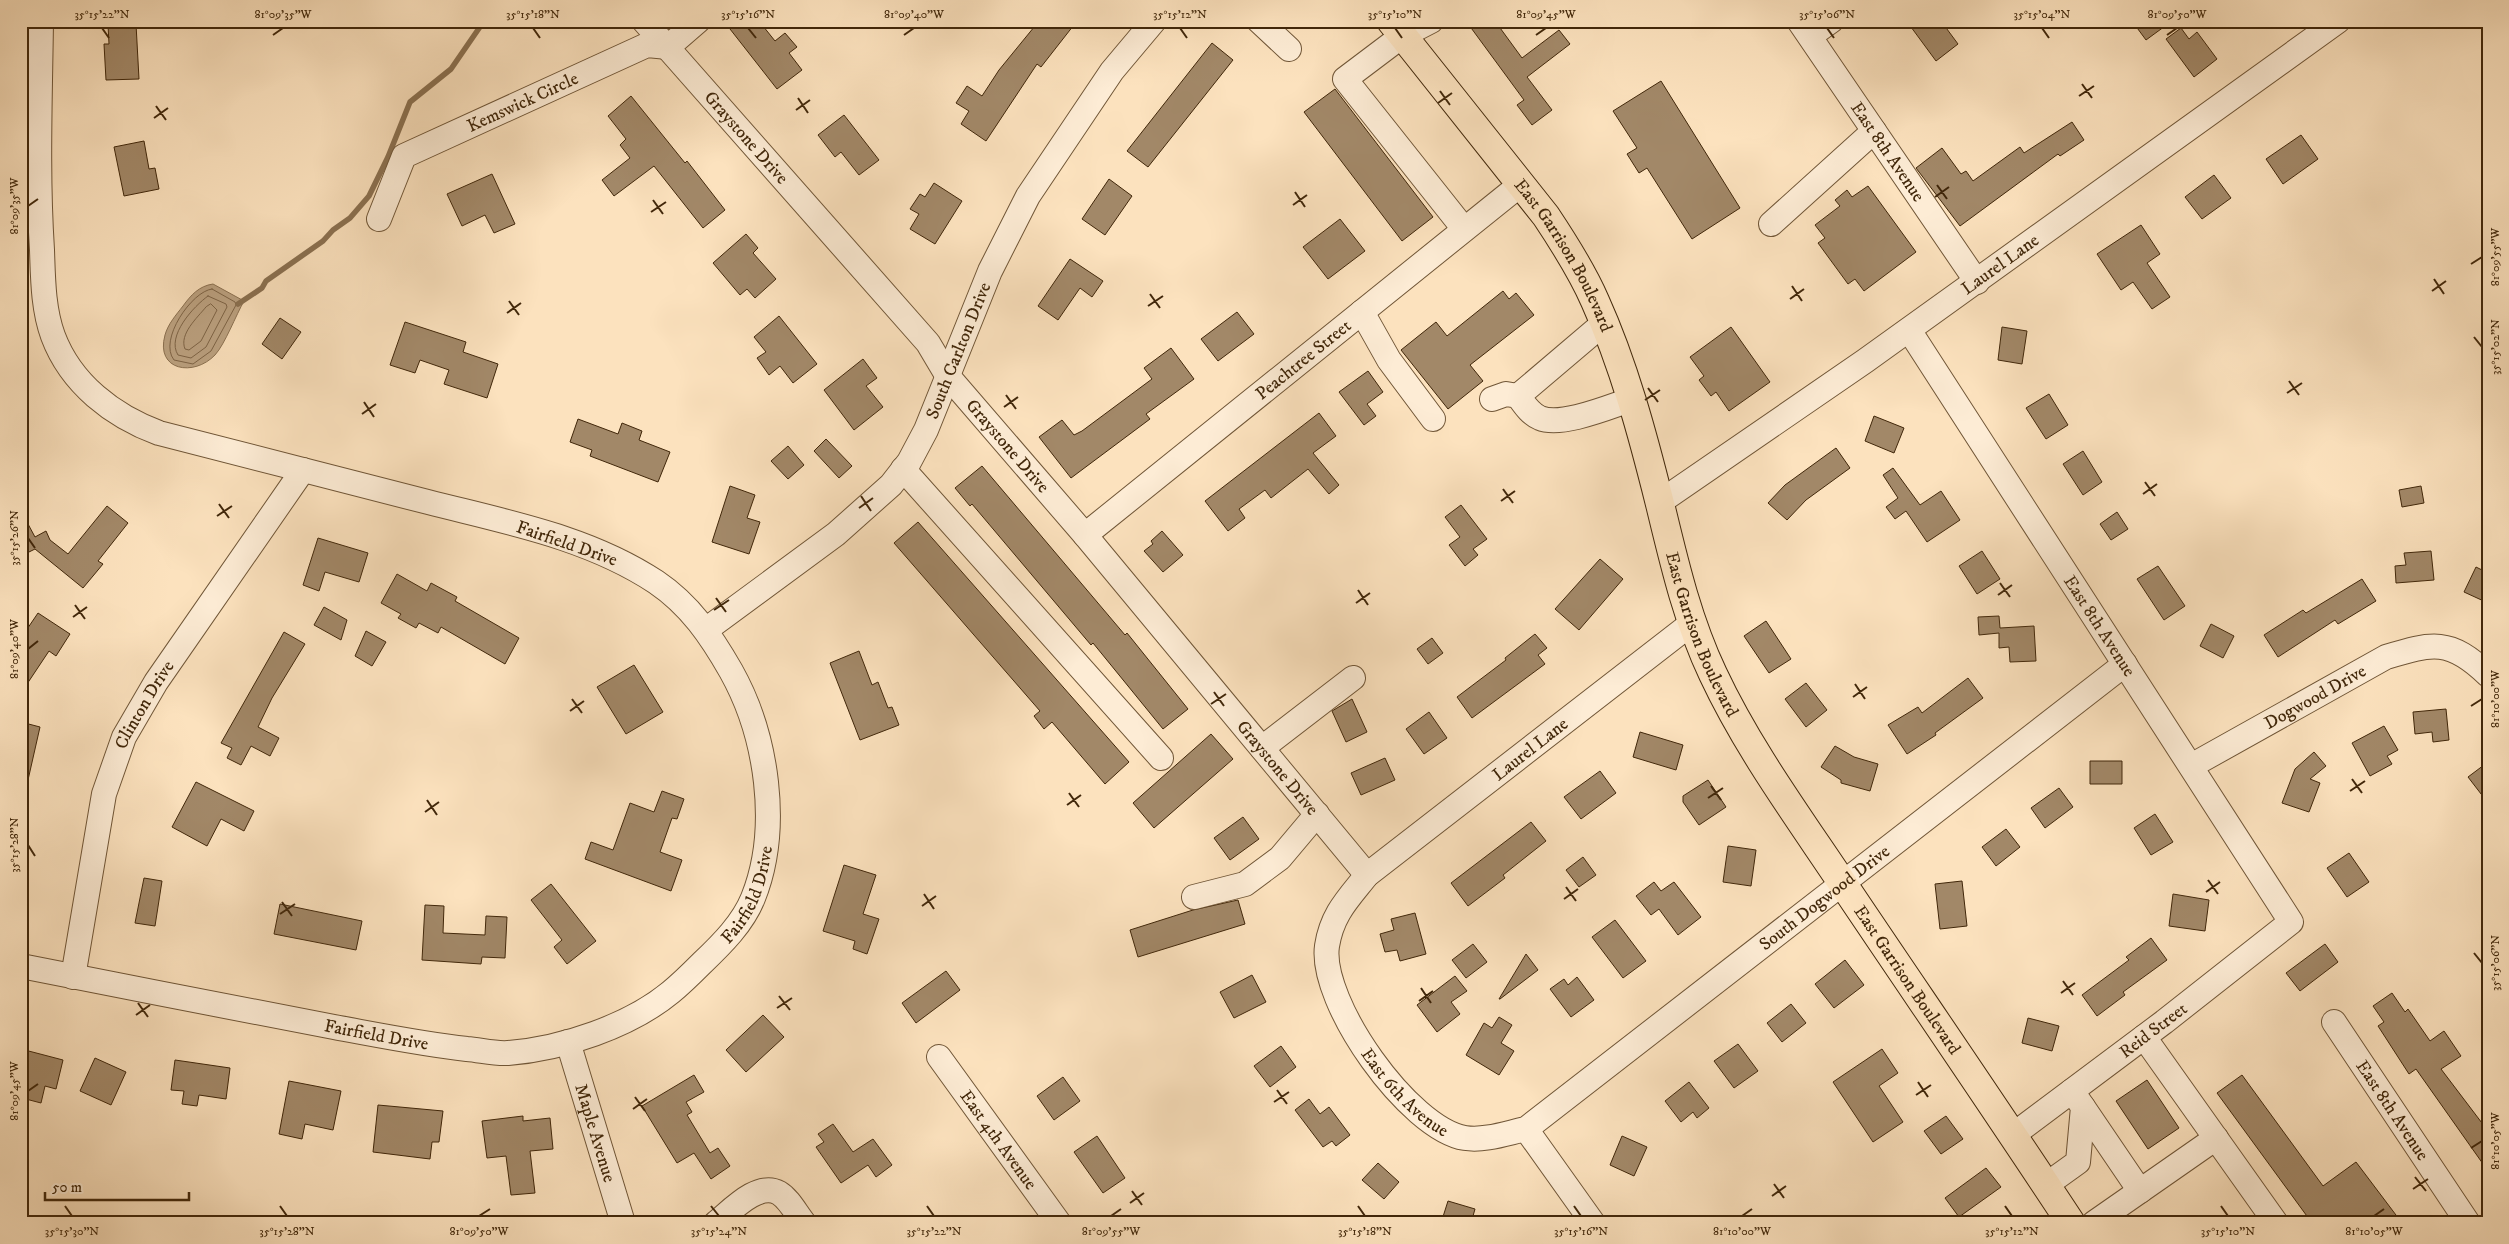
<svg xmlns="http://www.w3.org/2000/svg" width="2509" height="1244" font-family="'IM FELL DW Pica',serif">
<rect width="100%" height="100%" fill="#fce2be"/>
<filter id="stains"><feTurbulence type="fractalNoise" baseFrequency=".004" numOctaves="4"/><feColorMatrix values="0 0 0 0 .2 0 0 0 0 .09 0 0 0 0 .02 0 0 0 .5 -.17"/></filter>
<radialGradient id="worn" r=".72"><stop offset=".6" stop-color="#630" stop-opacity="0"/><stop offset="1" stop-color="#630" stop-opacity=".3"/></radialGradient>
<path fill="#bca281" stroke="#8b7151" d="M213 284 244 301C236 315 225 344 215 355 194 377 155 371 165 335 168 324 176 315 183 306 191 295 199 286 213 284Z"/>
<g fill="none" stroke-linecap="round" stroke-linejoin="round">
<path stroke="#7e6446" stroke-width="1" d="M212 289 235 302 236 305 211 351 193 364 174 360C158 340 192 291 212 289Z
M208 296 226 304 227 307 206 347 191 358 178 355C166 336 194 306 208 296Z
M211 304 217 310 201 341 189 350 185 349C179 334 197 318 206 307Z"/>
<path stroke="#8b7151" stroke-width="5.5" d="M238 304 262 288 266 281 323 241 333 230 350 218 369 196 388 157 410 102 451 69 484 21"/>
</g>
<path fill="#a28868" stroke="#41270a" d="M739 21H759L775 41 785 33 797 47 789 53 802 70 777 89 730 29Z
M1039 21H1077L1041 67 1037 64 986 141 961 124 969 111 956 103 967 86 982 96 999 70Z
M1466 21H1495L1522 58 1559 30 1570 44 1527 77 1552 110 1532 125 1517 105 1524 100Z
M1919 21H1941L1958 44 1936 61 1911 27Z
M2132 21H2172L2146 40Z
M136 24 139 79 106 80 104 44H109L108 25Z
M2181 28 2189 39 2197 32 2217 59 2194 77 2166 39Z
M1212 43 1233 60 1148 167 1127 151Z
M1661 81 1740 208 1692 239 1647 168 1639 173 1627 154 1637 148 1613 111Z
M1335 89 1433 217 1402 241 1304 112Z
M631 96 685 163 687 161 725 210 703 228 654 166 614 196 602 180 630 158 620 145 626 139 608 116Z
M844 115 879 160 859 175 841 152 835 157 818 135Z
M2072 122 2084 140 2060 156 2058 154 1960 226 1916 168 1942 148 1961 174 1966 171 1973 181 2020 147 2024 153Z
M2301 135 2318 159 2283 184 2266 159Z
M144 141 149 169 155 168 159 189 124 196 114 147Z
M492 174 515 224 494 233 485 215 462 226 447 194Z
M2214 175 2231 198 2202 219 2185 197Z
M1109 179 1132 196 1105 235 1082 219Z
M934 183 962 201 935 244 910 229 919 214 910 209 920 194 925 197Z
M1868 186 1916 252 1864 291 1855 279 1848 284 1818 243 1825 238 1815 225 1840 206 1835 200 1847 190 1852 197Z
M1340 219 1365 251 1328 279 1303 247Z
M2141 225 2160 254 2147 263 2170 297 2152 309 2133 282 2121 290 2097 254Z
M746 234 758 248 753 253 776 279 755 298 747 289 740 295 713 263Z
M1070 259 1103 281 1092 297 1080 288 1058 320 1038 306Z
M1503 291 1509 299 1516 293 1534 315 1470 365 1483 381 1448 409 1401 350 1436 322 1447 336Z
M1237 312 1254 334 1218 361 1201 339Z
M779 316 817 364 793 383 780 366 769 375 757 358 766 352 754 337Z
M280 318 301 332 282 359 262 344Z
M405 322 466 342 463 352 498 364 487 398 444 384 449 370 420 360 415 373 390 365Z
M1731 327 1770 382 1729 411 1716 392 1711 396 1699 380 1704 376 1690 357Z
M2002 327 2027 331 2022 364 1998 360Z
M1171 348 1194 379 1146 414 1150 419 1071 478 1039 437 1062 420 1074 435 1082 431 1152 379 1144 368Z
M863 359 877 378 866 386 883 407 854 430 824 390Z
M1368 371 1383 392 1367 404 1376 416 1364 425 1339 392Z
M2049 394 2068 425 2046 439 2026 408Z
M1319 413 1336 436 1313 453 1339 485 1329 494 1308 469 1271 498 1265 490 1239 509 1245 518 1228 531 1205 501Z
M1874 416 1904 428 1894 453 1865 441Z
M578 419 618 434 622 423 642 431 639 440 670 452 658 482 590 456 592 450 570 442Z
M826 439 852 466 839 478 814 451Z
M788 446 804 465 788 479 771 461Z
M1836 448 1850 468 1806 500 1787 520 1768 503 1785 485Z
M2083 451 2102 482 2083 495 2063 464Z
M982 466 1125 635 1127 633 1188 709 1163 729 1093 643 1091 645 972 504 970 506 955 488Z
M1893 468 1920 505 1941 491 1960 520 1927 542 1906 511 1895 519 1886 507 1898 498 1883 475Z
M730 486 755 495 747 518 760 522 749 554 712 542Z
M2421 486 2424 503 2402 507 2399 490Z
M1461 505 1487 539 1473 549 1478 555 1465 566 1449 545 1460 537 1445 517Z
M107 506 128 523 98 561 103 564 83 588 35 549 21 556V511L35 537 46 531 50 540 68 554Z
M2117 512 2128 529 2111 540 2100 524Z
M918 522 1129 762 1105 784 1052 722 1044 729 1034 716 1040 711 894 543Z
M1162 531 1183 555 1163 572 1144 551 1153 544 1151 541Z
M318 538 368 553 359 582 325 572 319 591 303 585Z
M1982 551 2000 579 1977 594 1959 566Z
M2431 551 2434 580 2396 583 2395 566 2406 565 2404 553Z
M1600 559 1623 579 1579 630 1555 609Z
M2158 566 2185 606 2164 620 2137 579Z
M2476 567 2488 573V603L2464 592Z
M397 574 427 591 431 583 457 597 455 601 519 638 505 664 441 627 438 633 419 623 416 628 398 618 401 614 381 603Z
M2362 579 2376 601 2338 624 2335 620 2278 657 2264 635 2303 610 2306 613Z
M324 607 347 620 341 640 314 625Z
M38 613 70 634 56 656 49 651 21 693V638Z
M1999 616 2000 628 2034 626 2036 661 2010 662 2009 647 1999 648V633L1979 635 1978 617Z
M1766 621 1791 659 1769 673 1744 636Z
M2211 624 2234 636 2223 658 2200 646Z
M366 631 386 642 372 666 355 656Z
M284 632 305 644 272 698 258 727 279 738 270 756 251 746 241 765 227 758 232 748 221 743Z
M1535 634 1547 648 1538 655 1545 664 1472 718 1457 697 1506 660 1505 658Z
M1432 638 1443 653 1428 664 1417 649Z
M859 651 872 685 878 682 888 708 892 707 899 725 860 740 830 663Z
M634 665 663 712 626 734 597 687Z
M1968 678 1983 698 1935 733 1936 735 1907 754 1888 725 1918 707 1922 713Z
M1806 683 1827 710 1806 727 1785 699Z
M1352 699 1367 732 1346 742 1332 711Z
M2446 709 2449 740 2433 742 2432 732 2415 734 2413 712Z
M1429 712 1447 738 1424 754 1406 729Z
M21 722 40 727 28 780 21 779Z
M2384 726 2398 750 2387 756 2392 764 2370 776 2352 743Z
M1640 732 1683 745 1676 770 1633 757Z
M1211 734 1233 759 1154 828 1133 803Z
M1835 746 1854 757 1878 764 1870 791 1841 783V780L1821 767Z
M2314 752 2326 766 2310 779 2320 783 2309 812 2282 803 2295 769Z
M1385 758 1395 780 1361 795 1351 773Z
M2090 761H2122V784H2090Z
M2488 762V803L2468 777Z
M1600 771 1616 793 1581 819 1564 797Z
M1708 780 1726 807 1699 825 1683 802V796Z
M196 782 254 811 244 831 221 819 207 846 172 827Z
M2059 788 2073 807 2045 828 2031 808Z
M662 791 684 799 677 819 672 818 660 852 682 860 671 891 585 859 591 842 613 850 630 803 654 812Z
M2155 814 2173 842 2151 855 2134 828Z
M1243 817 1259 839 1230 860 1214 838Z
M1531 822 1546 841 1503 875 1505 878 1468 906 1451 883Z
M2006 829 2020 847 1996 866 1982 847Z
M1728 846 1756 850 1751 886 1723 882Z
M2349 853 2369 882 2347 897 2327 868Z
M1583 857 1596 875 1579 887 1566 870Z
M844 865 876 875 863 914 879 919 867 954 853 949 855 941 823 931Z
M144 878 162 881 155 926 135 923Z
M1962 881 1967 926 1940 929 1935 884Z
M1654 882 1661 891 1674 882 1701 917 1678 935 1659 909 1651 915 1636 896Z
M551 884 596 941 567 964 554 947 562 940 531 900Z
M2173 894 2209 900 2205 931 2169 926Z
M1238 900 1245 924 1138 957 1130 930 1193 910Z
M280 904 362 921 356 950 274 934Z
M425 905 444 906 443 933 485 935 486 916 507 917 505 958 482 957 481 964 422 960Z
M1415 913 1426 954 1400 961 1397 950 1385 952 1380 934 1394 930 1391 919Z
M1615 920 1646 961 1623 978 1592 937Z
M2151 938 2167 960 2123 992 2125 995 2097 1016 2082 995 2129 960 2126 957Z
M1473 944 1487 962 1466 978 1452 960Z
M2325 944 2338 962 2300 991 2286 973Z
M1526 954 1538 970 1500 999H1499Z
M1845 960 1864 985 1834 1008 1815 984Z
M946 971 960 990 916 1023 902 1003Z
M1252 975 1266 1002 1234 1018 1220 992Z
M1455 976 1467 991 1451 1002 1460 1014 1437 1032 1417 1005Z
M1577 977 1594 1000 1571 1017 1550 989 1564 979 1568 985Z
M2392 993 2405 1012 2408 1009 2430 1041 2444 1031 2461 1056 2441 1069 2488 1131V1171L2416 1069 2409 1074 2378 1026 2384 1022 2373 1006Z
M1791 1004 1806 1023 1782 1042 1767 1023Z
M763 1015 784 1037 746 1072 726 1050Z
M1499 1017 1512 1025 1501 1043 1514 1051 1499 1075 1466 1055 1484 1023 1492 1028Z
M2028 1018 2059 1026 2052 1051 2022 1043Z
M1738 1044 1758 1071 1734 1088 1714 1061Z
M1281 1046 1296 1067 1270 1087 1254 1066Z
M21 1049 63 1060 56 1089 45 1086 41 1103 22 1098 25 1086 21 1085Z
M1882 1049 1898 1073 1879 1086 1903 1122 1873 1142 1833 1082Z
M95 1058 126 1072 111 1105 80 1091Z
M175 1060 230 1068 226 1099 199 1095 197 1106 182 1104 184 1091 171 1090Z
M694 1075 704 1092 686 1102 692 1112 687 1115 710 1153 718 1148 730 1166 711 1179 694 1153 677 1163 642 1106Z
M2242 1075 2323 1186 2356 1162 2402 1223H2312L2217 1093Z
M1063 1077 1080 1101 1054 1120 1037 1096Z
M2147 1080 2179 1128 2148 1149 2116 1101Z
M289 1081 341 1091 333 1130 305 1124 302 1139 279 1134Z
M1689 1082 1709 1108 1697 1118 1693 1112 1681 1122 1665 1101Z
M1309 1099 1320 1114 1329 1107 1350 1135 1336 1146 1332 1141 1323 1147 1295 1110Z
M378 1105 443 1111 439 1142H432L430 1159 373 1152Z
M523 1116V1121L550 1118 553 1149 530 1151 535 1193 511 1195 506 1156 487 1158 482 1121Z
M1946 1116 1963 1139 1941 1154 1924 1131Z
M833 1124 853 1152 873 1139 892 1165 876 1177 868 1165 841 1183 816 1147 824 1142 818 1134Z
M1097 1136 1125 1178 1103 1193 1074 1152Z
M1622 1136 1647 1147 1634 1176 1610 1165Z
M1378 1163 1399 1182 1384 1199 1362 1180Z
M1986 1168 2001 1187 1959 1217 1945 1198Z
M1448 1201 1475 1209 1471 1223H1441Z"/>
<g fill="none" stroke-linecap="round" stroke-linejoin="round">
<defs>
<g id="minor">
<path id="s1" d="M644 21 928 343 947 375 1085 535 1367 875"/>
<path d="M1259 21 1289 49"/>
<path d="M1431 21 1402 36 1345 79 1464 229"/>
<path id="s2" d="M1799 21 1977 282"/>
<path d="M1810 36 1831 21"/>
<path id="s3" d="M379 219 404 156 647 45 668 47 698 21"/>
<path d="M1771 224 1874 131"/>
<path d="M1362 312 1389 360 1433 419"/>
<path id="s4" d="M1909 330 2291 922 2164 1022 2013 1135"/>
<path d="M1518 396 1604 323"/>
<path d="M1492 399 1506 394 1518 396C1524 404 1530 414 1540 418 1561 427 1609 407 1630 400"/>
<path d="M903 469 1161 758"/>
<path id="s5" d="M1660 502 1865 361 2338 21"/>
<path id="s6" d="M1085 535 1521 184"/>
<path id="s7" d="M1692 623 1367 875C1348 899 1332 914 1327 946 1319 1002 1409 1129 1465 1138 1485 1141 1507 1133 1526 1129L2125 664"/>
<path id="s8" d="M707 629 836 534 891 485 909 462 926 430 990 271 1028 196 1112 71 1154 21"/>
<path d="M1262 748 1353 678"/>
<path id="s9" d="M2191 766 2386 657C2432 643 2450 638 2488 675"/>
<path d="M1194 897 1245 884 1280 858 1317 814"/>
<path id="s10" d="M21 966C125 987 230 1007 334 1027 378 1035 422 1044 467 1049 480 1050 495 1054 508 1053 562 1049 630 1026 671 992 682 983 692 973 702 963 722 944 743 923 753 898 781 828 767 735 731 671 711 636 690 605 656 582 588 537 506 522 428 502 338 479 249 456 159 433 113 416 71 384 53 336 43 309 43 278 42 250 37 173 40 98 41 21"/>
<path id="s11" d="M73 977 104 794 124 737 156 682 303 470"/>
<path id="s12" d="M2334 1022 2468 1223"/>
<path d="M2144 1037 2276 1223"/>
<path id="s13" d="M568 1042 623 1223"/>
<path id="s14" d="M939 1057 1059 1223"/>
<path d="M2083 1107 2140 1191"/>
<path d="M1526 1129 1593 1223"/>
<path d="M2046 1185 2078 1162 2083 1107 2072 1091"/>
<path d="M716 1223C731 1211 758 1181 779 1193 789 1199 796 1213 804 1223"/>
<path d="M2094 1223 2216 1138"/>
</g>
<g id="major">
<path id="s15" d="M1391 21 1546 216C1564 243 1582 271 1595 301 1624 365 1643 436 1660 504 1674 562 1687 619 1713 674 1749 751 1802 822 1849 893 1923 1003 1998 1112 2071 1223"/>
</g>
</defs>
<use href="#minor" stroke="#705637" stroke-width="26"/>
<use href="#major" stroke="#41270a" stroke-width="30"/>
<use href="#minor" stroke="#fdecd5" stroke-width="24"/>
<use href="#major" stroke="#fce2be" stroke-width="28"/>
</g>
<path fill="none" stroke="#41270a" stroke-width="2" d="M102 28 109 38M533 28 540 38M748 28 756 38M1180 28 1187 38M1395 28 1402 38M1827 28 1834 38M2042 28 2049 38M273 35 283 28M904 35 914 28M1536 35 1546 28M2167 35 2177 28M2082 84 2092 98M1440 91 1450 105M2079 96 2094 86M798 98 808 113M1438 103 1452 93M156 106 166 120M796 110 810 100M154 118 168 108M1937 185 1947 199M1295 192 1305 207M1935 197 1949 187M653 200 663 214M1293 205 1307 195M28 206 38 199M651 212 666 202M2471 264 2482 257M2434 279 2444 294M1792 286 1802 301M2432 291 2446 281M1150 294 1160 308M1790 299 1804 289M509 301 519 315M1148 306 1163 296M507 313 521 303M2474 337 2482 347M2289 381 2299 395M1648 388 1658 402M2287 393 2302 383M1006 395 1016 409M1645 400 1660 390M364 402 374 417M1004 407 1018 397M362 414 376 404M2145 482 2155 496M1503 489 1513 503M2143 494 2157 484M861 496 871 511M1501 501 1515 491M219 504 229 518M859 508 873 498M217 516 232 506M28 538 35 548M2000 583 2010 597M1358 590 1368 605M1998 595 2012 585M716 598 726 612M1356 603 1370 593M75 605 85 619M714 610 729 600M73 617 87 607M28 649 38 641M1855 684 1865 699M1214 692 1224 706M1853 697 1867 687M572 699 582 713M1211 704 1226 694M2471 706 2482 699M570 711 584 701M2352 779 2362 793M1711 786 1721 800M2350 791 2365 781M1069 793 1079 807M1708 798 1723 788M427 800 437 815M1067 805 1081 795M425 812 439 802M28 845 35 856M2208 880 2218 894M1566 887 1576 901M2206 892 2220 882M924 894 934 909M1564 899 1578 889M282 902 292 916M922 906 936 896M280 914 295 904M2474 953 2482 963M2063 981 2073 995M1421 988 1431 1003M2061 993 2075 983M779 996 790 1010M1419 1001 1433 991M138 1003 148 1017M777 1008 792 998M136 1015 150 1005M1918 1082 1928 1097M1277 1090 1287 1104M28 1091 38 1084M1916 1095 1931 1085M635 1097 645 1111M1274 1102 1289 1092M633 1109 647 1099M2471 1148 2482 1141M2415 1177 2426 1191M1774 1184 1784 1198M2413 1189 2428 1179M1132 1191 1142 1205M1772 1196 1786 1186M1130 1203 1144 1193M65 1206 72 1216M280 1206 287 1216M711 1206 719 1216M927 1206 934 1216M1358 1206 1365 1216M1574 1206 1581 1216M2005 1206 2012 1216M2221 1206 2228 1216M479 1216 490 1209M1111 1216 1121 1209M1742 1216 1752 1209M2374 1216 2384 1209"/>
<g text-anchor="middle" stroke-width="4" stroke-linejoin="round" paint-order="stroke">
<g font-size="18" fill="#41270a" stroke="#fdecd5">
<text dy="6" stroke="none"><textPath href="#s3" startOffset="198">Kemswick Circle</textPath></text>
<text dy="6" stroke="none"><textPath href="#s1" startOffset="155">Graystone Drive</textPath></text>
<text dy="6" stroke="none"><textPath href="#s2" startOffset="158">East 8th Avenue</textPath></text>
<text dy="6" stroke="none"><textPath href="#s15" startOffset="292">East Garrison Boulevard</textPath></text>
<text dy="6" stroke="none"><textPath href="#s5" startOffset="415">Laurel Lane</textPath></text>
<text dy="6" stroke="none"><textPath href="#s8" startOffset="385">South Carlton Drive</textPath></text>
<text dy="6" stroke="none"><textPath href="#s6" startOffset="280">Peachtree Street</textPath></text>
<text dy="6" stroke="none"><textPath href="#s1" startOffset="560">Graystone Drive</textPath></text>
<text transform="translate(567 543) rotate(19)" y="6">Fairfield Drive</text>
<text dy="6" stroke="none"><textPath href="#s4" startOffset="352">East 8th Avenue</textPath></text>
<text dy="6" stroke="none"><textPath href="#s15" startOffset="698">East Garrison Boulevard</textPath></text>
<text dy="6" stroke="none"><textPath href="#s9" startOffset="142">Dogwood Drive</textPath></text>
<text dy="6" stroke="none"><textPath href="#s11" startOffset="284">Clinton Drive</textPath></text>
<text transform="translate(1530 749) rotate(-38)" y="6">Laurel Lane</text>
<text dy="6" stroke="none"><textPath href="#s1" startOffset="980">Graystone Drive</textPath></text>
<text dy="6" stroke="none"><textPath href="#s10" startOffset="798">Fairfield Drive</textPath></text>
<text dy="6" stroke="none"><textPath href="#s7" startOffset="1182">South Dogwood Drive</textPath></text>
<text dy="6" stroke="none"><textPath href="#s15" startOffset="1102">East Garrison Boulevard</textPath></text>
<text transform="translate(2153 1030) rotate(-37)" y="6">Reid Street</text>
<text dy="6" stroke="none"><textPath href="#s10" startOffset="362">Fairfield Drive</textPath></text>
<text dy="6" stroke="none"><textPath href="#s7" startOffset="665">East 6th Avenue</textPath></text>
<text dy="6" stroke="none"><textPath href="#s12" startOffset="106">East 8th Avenue</textPath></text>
<text dy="6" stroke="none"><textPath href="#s13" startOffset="95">Maple Avenue</textPath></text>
<text dy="6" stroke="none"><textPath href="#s14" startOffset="102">East 4th Avenue</textPath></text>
</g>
</g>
<rect width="2509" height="1244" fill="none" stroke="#fce2be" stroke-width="55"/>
<path d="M45 1192v8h144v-8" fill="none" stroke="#41270a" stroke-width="2.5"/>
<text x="52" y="1192" font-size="15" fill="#41270a" stroke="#fdecd5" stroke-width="4" paint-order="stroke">50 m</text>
<rect x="28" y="28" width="2454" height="1188" fill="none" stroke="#41270a" stroke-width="2"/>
<g font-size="12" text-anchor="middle" fill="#41270a">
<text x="102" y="18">35°15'22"N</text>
<text x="283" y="18">81°09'35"W</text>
<text x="533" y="18">35°15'18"N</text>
<text x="748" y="18">35°15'16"N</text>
<text x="914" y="18">81°09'40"W</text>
<text x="1180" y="18">35°15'12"N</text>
<text x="1395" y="18">35°15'10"N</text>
<text x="1546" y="18">81°09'45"W</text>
<text x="1827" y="18">35°15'06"N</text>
<text x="2042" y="18">35°15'04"N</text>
<text x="2177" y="18">81°09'50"W</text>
<text transform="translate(14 206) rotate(-90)" y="4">81°09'35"W</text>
<text transform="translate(2495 257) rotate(-90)" y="4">81°09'55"W</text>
<text transform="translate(2495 347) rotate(-90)" y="4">35°15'02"N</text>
<text transform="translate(14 538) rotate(-90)" y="4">35°15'26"N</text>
<text transform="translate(14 649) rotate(-90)" y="4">81°09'40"W</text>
<text transform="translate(2495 699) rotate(-90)" y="4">81°10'00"W</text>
<text transform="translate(14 845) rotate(-90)" y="4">35°15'28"N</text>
<text transform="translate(2495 963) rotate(-90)" y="4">35°15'06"N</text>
<text transform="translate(14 1091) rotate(-90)" y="4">81°09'45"W</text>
<text transform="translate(2495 1141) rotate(-90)" y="4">81°10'05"W</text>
<text x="72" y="1235">35°15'30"N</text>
<text x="287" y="1235">35°15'28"N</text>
<text x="479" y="1235">81°09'50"W</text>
<text x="719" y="1235">35°15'24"N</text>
<text x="934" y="1235">35°15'22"N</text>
<text x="1111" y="1235">81°09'55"W</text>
<text x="1365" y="1235">35°15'18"N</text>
<text x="1581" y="1235">35°15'16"N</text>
<text x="1742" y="1235">81°10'00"W</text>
<text x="2012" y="1235">35°15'12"N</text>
<text x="2228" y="1235">35°15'10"N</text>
<text x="2374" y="1235">81°10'05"W</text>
</g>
<rect width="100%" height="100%" filter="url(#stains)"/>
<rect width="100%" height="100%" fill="url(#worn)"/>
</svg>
